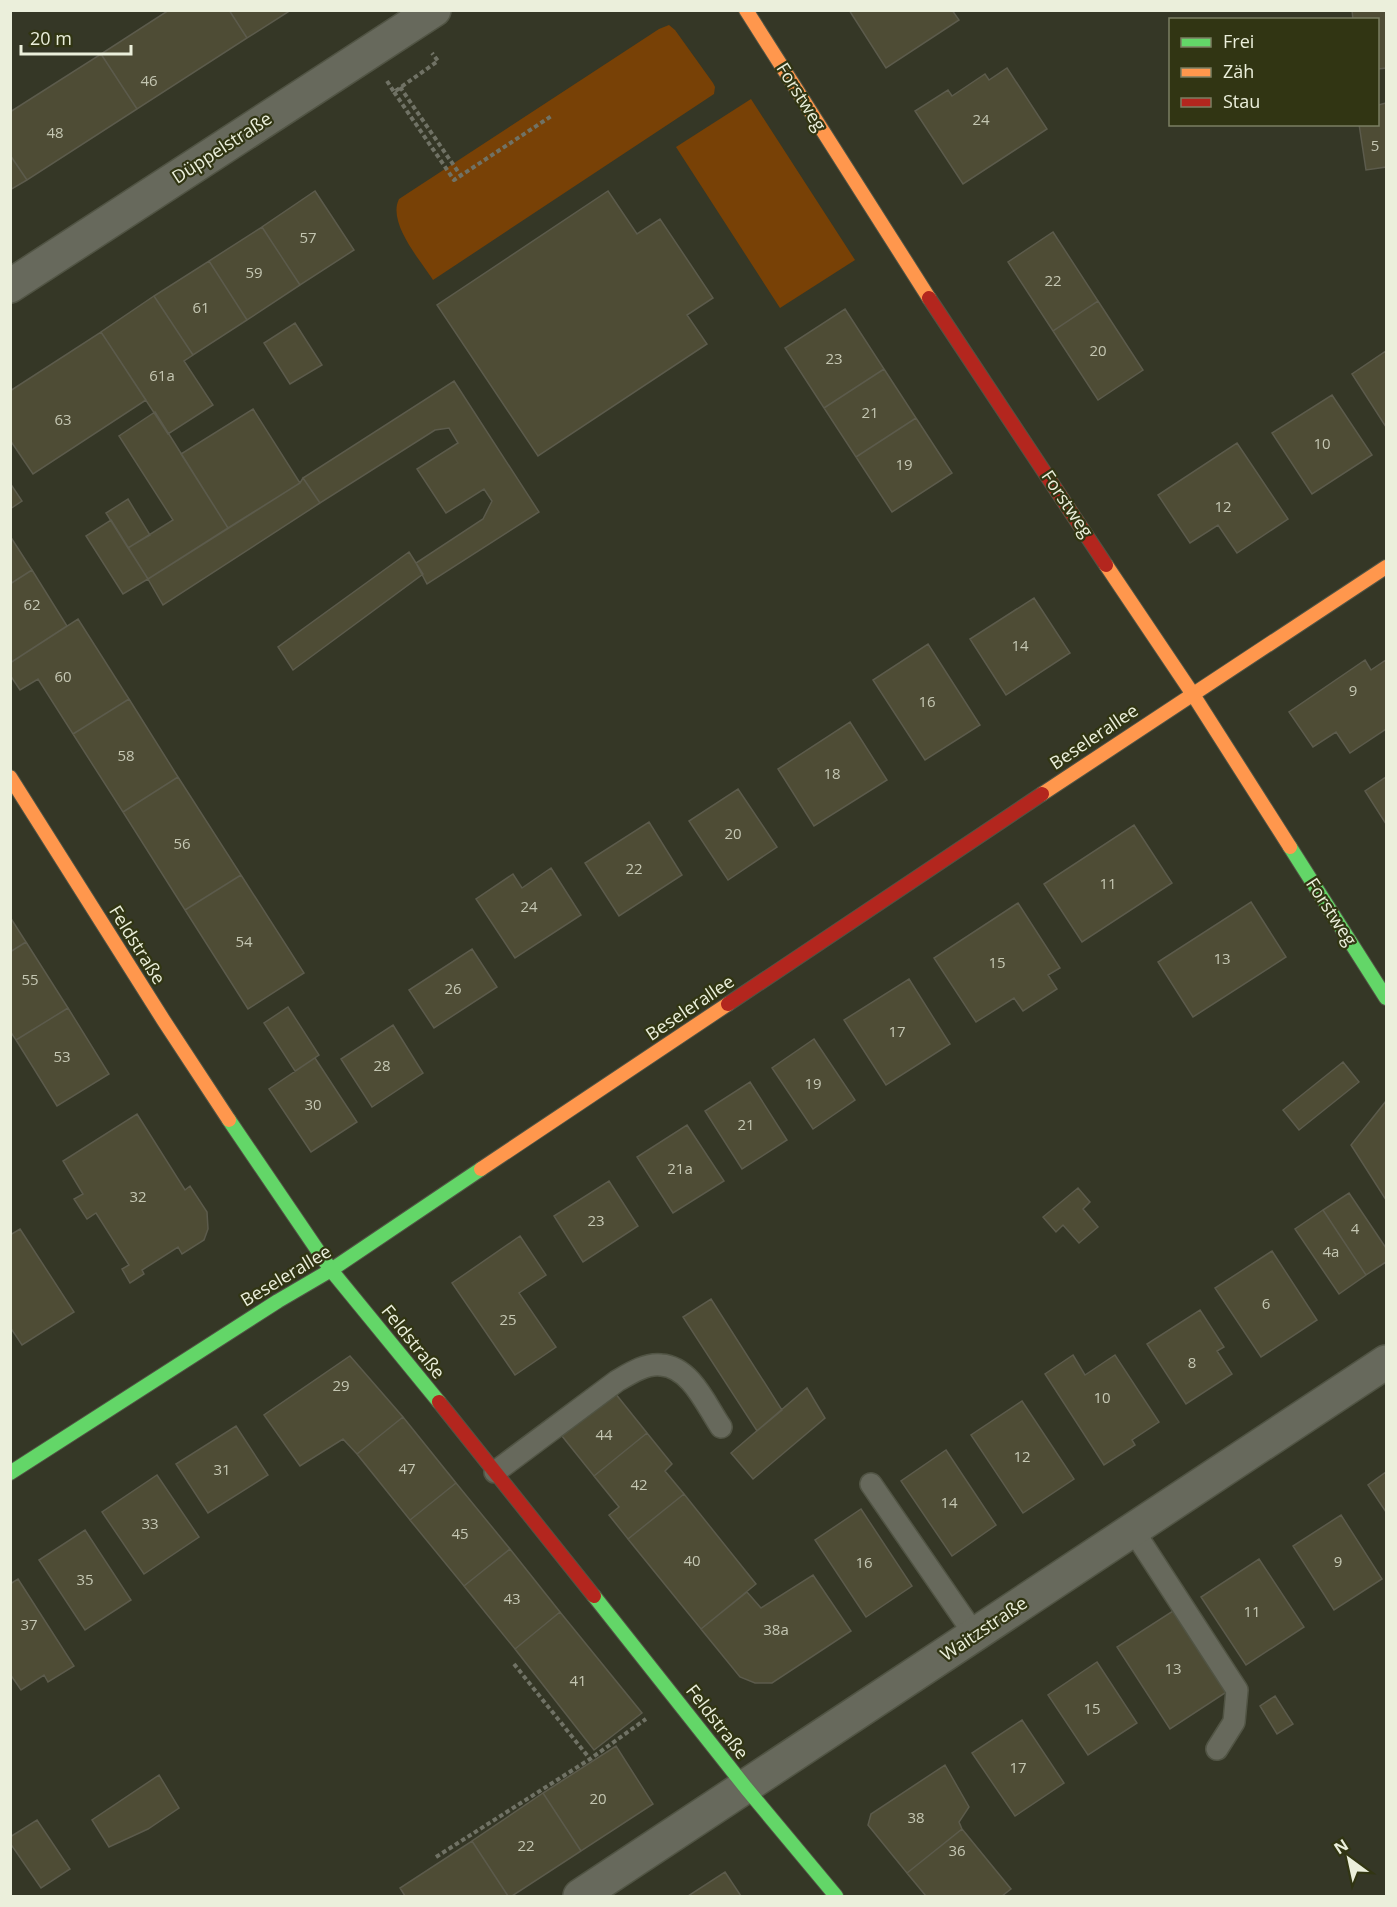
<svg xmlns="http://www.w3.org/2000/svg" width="1397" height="1907" font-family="'Open Sans',sans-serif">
<rect width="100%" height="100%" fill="#353726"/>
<path fill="#784106" d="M669 25 675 30 713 83 715 87 714 94 433 280C421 261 387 223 399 199L659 29Z
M751 99 855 260 780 308 676 147Z"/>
<path fill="#4e4c35" stroke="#5c5b4c" stroke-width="1.5" d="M169 10H229L247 38 137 109 101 54Z
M229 10H287L288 12 247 38Z
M849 10H952L959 20 886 68Z
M1352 10H1386V68L1378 69V20H1353Z
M101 54 137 109 27 180 10 155V112Z
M1007 68 1047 129 963 184 915 111 948 90 952 96 985 74 989 80Z
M1386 103V167L1366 170 1359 124H1378V105Z
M10 155 27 180 10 190Z
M315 191 354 250 300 285 262 227Z
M608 191 637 234 660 219 713 298 687 315 707 344 538 456 437 305Z
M262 227 300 285 247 320 209 261Z
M1053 232 1098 301 1053 331 1008 262Z
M209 261 247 320 193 355 154 296Z
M154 296 193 355 184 361 213 405 168 434 101 332Z
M1098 301 1143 370 1098 400 1053 331Z
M845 309 884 369 824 408 785 348Z
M295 323 322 365 290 384 264 343Z
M101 332 146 400 33 474 10 440V391Z
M1386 351V427L1352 374Z
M884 369 916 418 856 457 824 408Z
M454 381 539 512 427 584 416 563 483 519 492 501 484 489 446 513 417 469 458 443 449 428 435 430 320 503 303 478Z
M1332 395 1372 455 1312 494 1272 433Z
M253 409 300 483 228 528 181 454Z
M155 412 228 528 148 579 128 548 173 520 119 436Z
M916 418 952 473 892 512 856 457Z
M1237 443 1288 519 1237 553 1218 525 1190 543 1158 495Z
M303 478 320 503 163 605 148 579 300 483Z
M10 483 22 501 10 509Z
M128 499 150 535 128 548 106 513Z
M111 520 148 579 123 594 86 536Z
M10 536 32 570 10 584Z
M409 552 423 574 293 670 278 647Z
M32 570 67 626 10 663V584Z
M1034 598 1070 653 1006 695 970 639Z
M78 619 129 699 73 734 38 679 20 690 10 675V663Z
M928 644 980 725 925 760 873 680Z
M1365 660 1371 670 1386 660V729L1350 753 1336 732 1313 747 1289 712Z
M129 699 178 777 123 812 73 734Z
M850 722 887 780 814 826 778 769Z
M178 777 241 875 185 910 123 812Z
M1386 777V824L1365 791Z
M738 789 777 847 728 880 689 821Z
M649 822 682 875 619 916 585 863Z
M1134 825 1172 883 1082 942 1044 884Z
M551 868 581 915 515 958 476 899 513 874 522 888Z
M241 875 304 973 248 1009 185 910Z
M1251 902 1286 957 1193 1017 1158 962Z
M1018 903 1060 968 1048 975 1057 989 1023 1011 1014 998 976 1022 934 958Z
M10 917 26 942 10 952Z
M26 942 68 1008 16 1040 10 1031V952Z
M472 949 497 987 434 1028 409 990Z
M909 979 950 1044 886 1085 844 1020Z
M288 1007 319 1055 295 1071 264 1023Z
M68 1008 109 1074 57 1106 16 1040Z
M393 1025 423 1073 372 1107 341 1059Z
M814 1039 855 1100 813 1129 772 1068Z
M315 1058 357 1122 311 1152 269 1089Z
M1343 1062 1359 1082 1299 1130 1283 1110Z
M750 1082 787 1140 742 1169 705 1111Z
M1386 1101V1200L1351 1145Z
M137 1114 185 1190 190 1186 207 1212 208 1229 204 1240 182 1254 178 1247 142 1270 144 1274 130 1283 122 1269 129 1265 96 1213 87 1219 74 1199 83 1194 63 1161Z
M687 1125 724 1181 673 1213 637 1157Z
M609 1181 638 1226 583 1262 554 1216Z
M1078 1188 1090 1202 1083 1209 1098 1227 1079 1243 1063 1225 1056 1232 1043 1217Z
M1349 1193 1386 1248V1262L1366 1275 1323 1210Z
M1323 1210 1366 1275 1339 1294 1295 1229Z
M20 1229 74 1312 22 1345 10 1327V1235Z
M520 1236 546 1275 519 1293 556 1347 515 1375 452 1283Z
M1272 1251 1317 1320 1261 1357 1215 1288Z
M711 1299 782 1410 757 1431 683 1317Z
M1200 1310 1224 1347 1217 1351 1232 1374 1186 1404 1147 1344Z
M1073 1355 1085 1375 1115 1355 1159 1422 1132 1440 1135 1445 1104 1465 1045 1374Z
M350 1356 403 1417 357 1454 343 1439 300 1466 264 1415Z
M807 1388 825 1418 753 1479 731 1453Z
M615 1393 647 1433 594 1476 562 1436Z
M1022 1401 1074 1479 1023 1513 971 1435Z
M403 1417 456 1483 410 1520 357 1454Z
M236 1426 268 1475 208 1513 176 1464Z
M647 1433 672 1464 665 1471 684 1494 628 1539 609 1515 619 1507 594 1476Z
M946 1450 996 1525 952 1556 901 1481Z
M1386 1472V1512L1368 1485Z
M157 1475 199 1537 144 1574 102 1512Z
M456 1483 510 1549 464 1586 410 1520Z
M684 1494 756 1584 701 1629 628 1539Z
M861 1509 912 1586 866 1617 815 1540Z
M1341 1515 1382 1579 1334 1610 1293 1546Z
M85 1530 131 1600 85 1630 39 1560Z
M510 1549 560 1612 515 1649 464 1586Z
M1259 1559 1304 1627 1246 1665 1201 1597Z
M813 1575 851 1631 772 1683H755L740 1677 701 1629 747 1592 761 1608Z
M18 1579 74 1666 48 1682 44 1675 21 1690 10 1674V1584Z
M1176 1609 1228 1691 1170 1729 1117 1647Z
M560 1612 642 1713 594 1750 515 1649Z
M1097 1662 1137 1723 1088 1755 1048 1695Z
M1275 1696 1293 1724 1277 1734 1260 1706Z
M1022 1720 1064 1783 1015 1816 972 1753Z
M616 1746 653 1804 581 1851 543 1793Z
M945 1765 969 1807 959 1822 962 1829 907 1873 868 1825 871 1814Z
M159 1775 179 1808 148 1829 109 1847 92 1820Z
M543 1793 581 1851 512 1896H508L472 1841Z
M37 1820 70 1869 41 1888 10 1843V1837Z
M962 1829 1011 1889 1002 1896H926L907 1873Z
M472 1841 508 1896H405L400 1888Z
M725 1872 741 1896H688Z"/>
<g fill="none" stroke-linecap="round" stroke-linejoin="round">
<defs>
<path id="lane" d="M495 1472 617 1381C629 1374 646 1363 661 1365 691 1367 706 1405 721 1427
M871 1484 975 1635
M1133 1530 1237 1690 1234 1722 1217 1749"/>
<path id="street" d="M10 286 434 10
M580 1896 1386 1362"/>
<path id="fast" d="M1290 847 1386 998
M229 1120 331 1270 439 1402
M10 1473 278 1301 331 1270 481 1169
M594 1596 746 1788 836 1896"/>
<path id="slow" d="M746 10 929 298
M1106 565 1192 693 1290 847
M10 777 164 1021 229 1120
M1042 794 1386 567
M481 1169 728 1004"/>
<path id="jam" d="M929 298 1106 565
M728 1004 1042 794
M439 1402 594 1596"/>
</defs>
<use href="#lane" stroke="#515444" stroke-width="24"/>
<use href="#street" stroke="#515444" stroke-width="36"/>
<use href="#fast" stroke="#515444" stroke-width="16"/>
<use href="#slow" stroke="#515444" stroke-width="16"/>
<use href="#jam" stroke="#515444" stroke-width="16"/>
<path stroke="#707265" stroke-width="4" stroke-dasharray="4.5 3" stroke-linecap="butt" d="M387 81 394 92 438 61 432 53
M400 87 461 176
M394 92 454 180 553 115
M514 1664 590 1759
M436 1857 590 1759 646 1719"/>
<use href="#lane" stroke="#67695c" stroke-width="21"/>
<use href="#street" stroke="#67695c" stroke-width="33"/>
<use href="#fast" stroke="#63d668" stroke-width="14"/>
<use href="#slow" stroke="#ff974d" stroke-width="14"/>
<use href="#jam" stroke="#b3261e" stroke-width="14"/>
</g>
<g text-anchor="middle" stroke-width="4.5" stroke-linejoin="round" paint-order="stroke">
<g font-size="15" fill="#c4c6b2">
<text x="149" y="86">46</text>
<text x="981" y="125">24</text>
<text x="55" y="138">48</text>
<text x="1375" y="151">5</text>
<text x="308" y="243">57</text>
<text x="254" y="278">59</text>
<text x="1053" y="286">22</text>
<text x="201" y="313">61</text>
<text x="1098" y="356">20</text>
<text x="834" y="364">23</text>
<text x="162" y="381">61a</text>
<text x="870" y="418">21</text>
<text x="63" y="425">63</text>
<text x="1322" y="449">10</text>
<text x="904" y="470">19</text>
<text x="1223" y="512">12</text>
<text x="32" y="610">62</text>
<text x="1020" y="651">14</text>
<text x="63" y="682">60</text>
<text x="1353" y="696">9</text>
<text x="927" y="707">16</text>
<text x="126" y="761">58</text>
<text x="832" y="779">18</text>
<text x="733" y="839">20</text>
<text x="182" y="849">56</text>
<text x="634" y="874">22</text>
<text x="1108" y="889">11</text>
<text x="529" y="912">24</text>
<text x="244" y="947">54</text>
<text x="1222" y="964">13</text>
<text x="997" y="968">15</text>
<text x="30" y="985">55</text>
<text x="453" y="994">26</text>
<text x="897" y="1037">17</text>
<text x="62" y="1062">53</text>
<text x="382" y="1071">28</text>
<text x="813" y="1089">19</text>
<text x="313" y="1110">30</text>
<text x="746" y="1130">21</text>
<text x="680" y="1174">21a</text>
<text x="138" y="1202">32</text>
<text x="596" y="1226">23</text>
<text x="1355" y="1234">4</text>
<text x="1331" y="1257">4a</text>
<text x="1266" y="1309">6</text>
<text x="508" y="1325">25</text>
<text x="1192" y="1368">8</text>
<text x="341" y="1391">29</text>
<text x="1102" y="1403">10</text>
<text x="604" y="1440">44</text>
<text x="1022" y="1462">12</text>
<text x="407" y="1474">47</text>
<text x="222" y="1475">31</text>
<text x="639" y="1490">42</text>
<text x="949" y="1508">14</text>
<text x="150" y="1529">33</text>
<text x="460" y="1539">45</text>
<text x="692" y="1566">40</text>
<text x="1338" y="1567">9</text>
<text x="864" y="1568">16</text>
<text x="85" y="1585">35</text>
<text x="512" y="1604">43</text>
<text x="1252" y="1617">11</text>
<text x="29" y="1630">37</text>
<text x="776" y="1635">38a</text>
<text x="1173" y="1674">13</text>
<text x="578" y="1686">41</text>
<text x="1092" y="1714">15</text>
<text x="1018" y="1773">17</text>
<text x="598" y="1804">20</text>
<text x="916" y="1823">38</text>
<text x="526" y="1851">22</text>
<text x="957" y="1856">36</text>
</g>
<g font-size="18" fill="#ebefdb" stroke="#313513">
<text transform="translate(801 97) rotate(58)" y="6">Forstweg</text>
<text transform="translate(222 148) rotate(-33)" y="6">Düppelstraße</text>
<text transform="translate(1067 504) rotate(56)" y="6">Forstweg</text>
<text transform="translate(1094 737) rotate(-34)" y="6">Beselerallee</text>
<text transform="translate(1331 912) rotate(57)" y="6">Forstweg</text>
<text transform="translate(137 945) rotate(58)" y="6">Feldstraße</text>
<text transform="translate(690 1008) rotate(-34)" y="6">Beselerallee</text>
<text transform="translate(286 1276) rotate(-31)" y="6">Beselerallee</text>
<text transform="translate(413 1342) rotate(51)" y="6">Feldstraße</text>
<text transform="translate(984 1629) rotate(-34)" y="6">Waitzstraße</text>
<text transform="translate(717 1722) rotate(52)" y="6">Feldstraße</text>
</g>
</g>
<rect width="1397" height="1907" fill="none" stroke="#ebefdb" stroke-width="24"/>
<rect x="1169" y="18" width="210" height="108" fill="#313513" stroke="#7b7f63" stroke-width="1.5"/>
<rect x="1181" y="38" width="30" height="9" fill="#63d668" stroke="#7b7f63" stroke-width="1.5"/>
<text x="1223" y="48" font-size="18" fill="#ebefdb">Frei</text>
<rect x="1181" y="68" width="30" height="9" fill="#ff974d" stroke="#7b7f63" stroke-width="1.5"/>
<text x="1223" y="78" font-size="18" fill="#ebefdb">Zäh</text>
<rect x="1181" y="98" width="30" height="9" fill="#b3261e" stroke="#7b7f63" stroke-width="1.5"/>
<text x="1223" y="108" font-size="18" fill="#ebefdb">Stau</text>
<g transform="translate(1349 1859) rotate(327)" stroke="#313513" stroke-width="4.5" paint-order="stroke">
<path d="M0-4.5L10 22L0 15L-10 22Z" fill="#ebefdb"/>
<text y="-9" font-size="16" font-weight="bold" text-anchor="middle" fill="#ebefdb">N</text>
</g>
<path d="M21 45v9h110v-9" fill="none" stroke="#ebefdb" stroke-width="3"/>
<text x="30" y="45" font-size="18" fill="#ebefdb" stroke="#313513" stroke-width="4.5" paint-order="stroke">20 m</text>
</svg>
